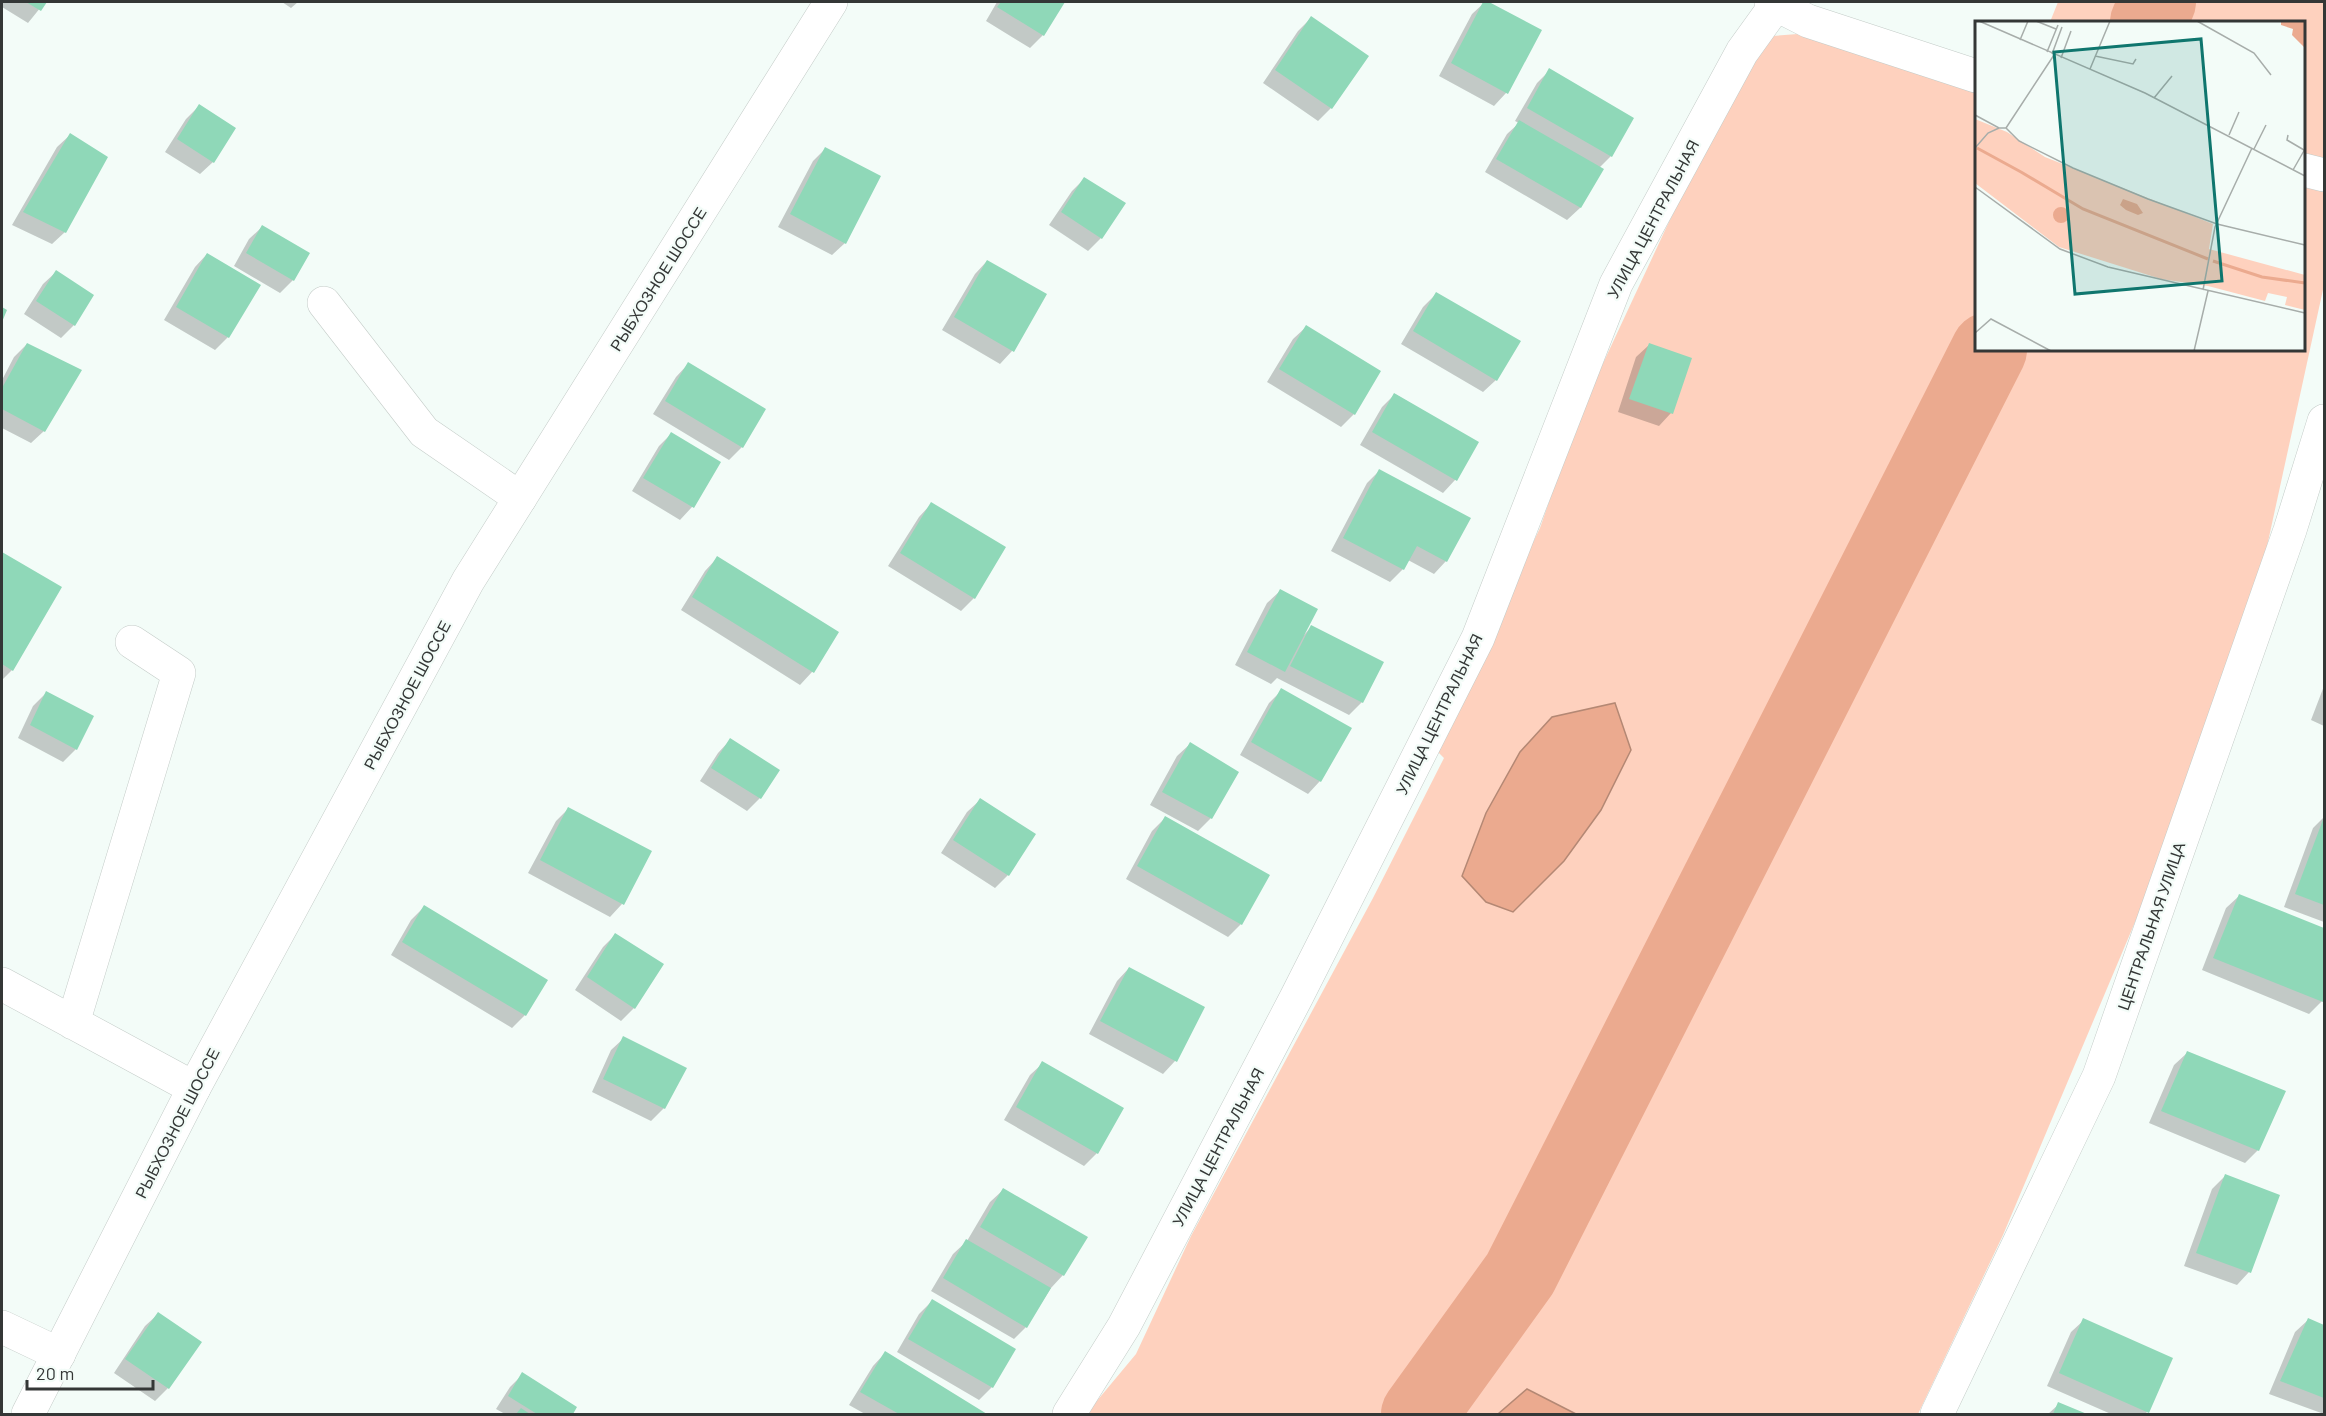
<svg xmlns="http://www.w3.org/2000/svg" width="2326" height="1416" font-family="Barlow,sans-serif">
<rect width="100%" height="100%" fill="#f3fcf8"/>
<path fill="#fed1be" fill-rule="evenodd" d="M2058 2H2324V285L2259 583 2165 851 2003 1235 1918 1414H1576L1527 1390 1498 1414H1086L1136 1354 1191 1236 1373 898 1444 758 1434 748 1540 528 1579 415 1667 226 1734 90 1772 36 1811 33 1976 90V350H2304V22H2050ZM1520 752 1462 876 1486 813Z"/>
<path fill="#ebaa8f" stroke="#b48874" stroke-width="1.5" d="M1615 703 1631 750 1601 810 1564 861 1513 912 1486 902 1462 876 1486 813 1520 752 1552 717Z
M1527 1389 1576 1414H1498Z"/>
<path fill="#0003" d="M2 2H45L28 23 2 7Z
M282 2H298L291 8Z
M997 2H1064L1043 35 1030 48 986 21Z
M1485 2 1540 31 1506 93 1494 106 1439 76 1472 14Z
M1311 18 1367 56 1331 108 1318 121 1263 83 1298 31Z
M1550 70 1611 156 1599 168 1602 170 1580 208 1567 220 1485 172 1507 134 1519 123 1515 121 1537 83Z
M199 106 213 162 200 174 165 152 186 119Z
M70 135 65 232 52 244 12 225 57 147Z
M825 149 845 243 832 255 778 227 813 161Z
M1084 179 1101 238 1088 251 1049 225 1072 191Z
M262 227 293 280 280 293 234 266 249 239Z
M207 254 228 337 215 350 164 320 195 267Z
M987 261 1012 351 1000 364 942 330 975 274Z
M56 272 74 325 61 338 24 314 43 284Z
M1436 294 1496 380 1483 392 1401 344 1423 307Z
M1306 327 1354 414 1341 427 1267 382 1293 339Z
M27 344 44 431 31 443 2 428V380L14 357Z
M1649 345 1671 413 1659 426 1618 412 1636 357Z
M688 364 742 447 729 460 653 414 676 377Z
M1395 394 1477 443 1455 480 1443 493 1360 445 1382 407Z
M671 434 719 462 692 507 680 520 632 491 659 446Z
M1380 470 1446 561 1434 574 1408 560 1403 569 1390 582 1331 551 1367 483Z
M931 504 974 598 961 611 888 566 919 517Z
M2 554 60 587 12 670 2 680Z
M717 558 837 633 812 672 800 685 681 610 705 571Z
M1280 591 1304 635 1311 627 1362 702 1349 715 1277 678 1271 684 1235 665 1267 603Z
M2324 686V726L2311 720Z
M1282 690 1320 781 1308 794 1240 755 1269 703Z
M46 693 76 749 63 762 18 738 33 706Z
M730 740 778 770 760 798 747 811 700 781 718 753Z
M1190 744 1211 818 1198 831 1150 805 1177 756Z
M980 800 1034 834 1008 875 995 888 941 853 967 812Z
M569 808 622 904 610 917 528 873 556 821Z
M2324 817V922L2284 907 2313 828Z
M1165 818 1241 924 1228 937 1126 879 1152 831Z
M2239 896 2324 930V995L2322 1001 2309 1014 2202 970 2226 908Z
M424 907 525 1015 512 1028 391 955 411 920Z
M616 934 634 1008 621 1021 575 990 603 947Z
M1129 968 1203 1008 1175 1061 1163 1074 1089 1034 1117 981Z
M624 1038 664 1108 651 1121 592 1092 611 1050Z
M2187 1053 2258 1150 2245 1163 2149 1123 2174 1065Z
M1043 1063 1122 1109 1097 1153 1084 1166 1004 1120 1030 1075Z
M2225 1176 2249 1272 2237 1285 2184 1266 2212 1189Z
M1003 1190 1063 1275 1051 1288 1026 1327 1014 1339 931 1291 953 1254 967 1241 990 1202Z
M932 1301 992 1387 979 1400 897 1352 919 1314Z
M158 1314 168 1388 155 1401 114 1373 145 1326Z
M2084 1320 2147 1412 2145 1414H2111L2047 1386 2071 1332Z
M2308 1320 2324 1326V1414L2269 1394 2295 1332Z
M885 1353 984 1414H865L849 1405 873 1366Z
M523 1374 575 1407 571 1414H505L496 1409 510 1387Z
M2059 1404 2083 1414H2048Z"/>
<g fill="none" stroke-linecap="round" stroke-linejoin="round">
<path stroke="#ebaa8f" stroke-width="76" d="M2148 22 2158 2
M1419 1414 1520 1274 1989 350"/>
</g>
<path fill="#8fd8b8" d="M26 2H47L41 11Z
M1001 2H1065L1044 36 997 7Z
M1483 2H1489L1542 30 1508 94 1451 63Z
M1311 16 1369 56 1332 109 1275 70Z
M1549 68 1634 118 1612 157 1527 108Z
M199 104 236 128 214 163 177 139Z
M1519 120 1604 169 1581 208 1496 159Z
M70 133 108 157 66 233 23 212Z
M825 147 881 176 846 244 790 214Z
M1084 177 1126 203 1102 239 1061 212Z
M262 225 310 253 294 281 246 253Z
M207 253 261 285 229 338 176 307Z
M987 260 1047 294 1014 352 954 317Z
M56 270 94 295 75 326 36 301Z
M1436 292 1521 341 1497 381 1413 331Z
M2 307 7 310 2 322Z
M1306 325 1381 371 1355 415 1279 369Z
M27 343 82 370 45 432 2 409V388Z
M1649 343 1692 358 1673 414 1629 399Z
M688 362 766 409 743 448 665 401Z
M1394 393 1479 442 1457 481 1372 432Z
M671 432 721 462 694 508 643 478Z
M1379 469 1471 518 1447 562 1417 546 1404 570 1343 538Z
M931 502 1006 547 975 599 900 553Z
M2 552 62 587 13 671 2 664Z
M717 556 839 632 814 673 692 597Z
M1280 589 1318 609 1285 672 1247 652Z
M1311 625 1384 662 1363 703 1290 666Z
M1281 688 1352 728 1321 782 1251 742Z
M46 691 94 716 77 750 30 725Z
M730 738 780 770 761 799 711 768Z
M1190 742 1239 772 1212 819 1162 792Z
M980 798 1036 834 1009 876 953 840Z
M568 807 652 851 624 905 540 860Z
M1165 816 1270 875 1242 925 1137 866Z
M2324 817V905L2295 894Z
M2239 894 2324 928 2323 1002 2213 958Z
M424 905 548 980 526 1016 402 942Z
M615 933 664 964 635 1009 587 977Z
M1129 967 1205 1007 1177 1062 1100 1021Z
M623 1036 687 1068 665 1109 603 1079Z
M2187 1051 2286 1091 2259 1151 2161 1111Z
M1042 1061 1124 1108 1098 1154 1016 1107Z
M2225 1174 2280 1195 2251 1273 2196 1253Z
M1003 1188 1088 1237 1064 1276 980 1227Z
M966 1239 1051 1288 1027 1328 943 1278Z
M932 1299 1016 1349 993 1388 908 1339Z
M158 1312 202 1342 169 1389 125 1359Z
M2083 1318 2173 1358 2149 1413 2059 1373Z
M2308 1318 2324 1325V1398L2280 1381Z
M885 1351 987 1414H899L860 1392Z
M522 1372 577 1407 573 1414H537L508 1396Z
M2058 1402 2087 1414H2053Z
M521 1408 530 1414H516Z"/>
<g fill="none" stroke-linecap="round" stroke-linejoin="round">
<defs>
<path id="minor" d="M1771 2 1808 21 1976 76
M2304 170 2324 175
M324 303 424 432 520 498
M2 984 194 1088
M73 1023 179 673 132 642
M2 1327 59 1354
M1069 1414 1124 1326 1296 998 1478 638 1616 284 1742 52 1778 2
M1937 1414 2099 1076 2290 530 2324 421"/>
<path id="major" d="M28 1414 194 1088 468 581 831 2"/>
</defs>
<use href="#minor" stroke="#c4ccc8" stroke-width="34"/>
<use href="#major" stroke="#c4ccc8" stroke-width="34"/>
<use href="#minor" stroke="#fff" stroke-width="33"/>
<use href="#major" stroke="#fff" stroke-width="33"/>
</g>
<g text-anchor="middle" stroke-width="4.5" stroke-linejoin="round" paint-order="stroke">
<g font-size="16" fill="#343736" stroke="#f3fcf8">
<text transform="translate(1653 219) rotate(-62)" y="6">УЛИЦА ЦЕНТРАЛЬНАЯ</text>
<text transform="translate(658 279) rotate(-58)" y="6">РЫБХОЗНОЕ ШОССЕ</text>
<text transform="translate(407 695) rotate(-62)" y="6">РЫБХОЗНОЕ ШОССЕ</text>
<text transform="translate(1439 714) rotate(-64)" y="6">УЛИЦА ЦЕНТРАЛЬНАЯ</text>
<text transform="translate(2151 926) rotate(-71)" y="6">ЦЕНТРАЛЬНАЯ УЛИЦА</text>
<text transform="translate(177 1123) rotate(-63)" y="6">РЫБХОЗНОЕ ШОССЕ</text>
<text transform="translate(1218 1147) rotate(-62)" y="6">УЛИЦА ЦЕНТРАЛЬНАЯ</text>
</g>
</g>
<g transform="translate(1975 21)">
<rect width="330" height="330" fill="#f3fcf8"/>
<path d="M0 98 32 111 70 136 238 203 234 228 330 254V289L310 284 312 276 293 272 290 280 233 265 186 258 84 226 0 162Z" fill="#fed1be"/>
<path d="M306 0H330V27L317 14 318 8 306 4ZM148 178 162 183 168 192 163 194 151 189 145 184ZM78 194a8 8 0 1 1 16 0a8 8 0 1 1-16 0Z" fill="#ebaa8f"/>
<path fill="none" stroke="#ebaa8f" stroke-width="3" d="M2 127 46 151M46 151 108 188 233 238M238 240 287 256 330 262"/>
<path fill="none" stroke="#a7adaa" stroke-width="1.5" d="M4 0 170 72 330 155M61 0 81 8M222 0 279 32 296 54M45 19 53 0M72 31 83 4M77 33 87 6M120 35 158 43 161 38M86 37 96 10M115 48 135 0M179 77 197 55M0 94 24 107H31L44 120 98 147 173 178 242 203 330 224M31 107 79 34M254 114 264 91M313 114 312 119 329 129M0 127 13 112 24 107M279 128 291 104M318 149 330 128M0 166 85 228 133 246 330 292M228 269 240 206 277 127M0 312 16 298 76 330M219 330 233 270"/>
<path fill="#0f766e" fill-opacity="0.15" stroke="#0f766e" stroke-width="3" d="M226 18 247 260 100 273 79 31Z"/>
<rect width="330" height="330" fill="none" stroke="#343736" stroke-width="3"/>
</g>
<rect width="2326" height="1416" fill="none" stroke="#343736" stroke-width="6"/>
<path d="M27 1380v9h126v-9" fill="none" stroke="#343736" stroke-width="3"/>
<text x="36" y="1380" font-size="18" fill="#343736" stroke="#f3fcf8" stroke-width="4.5" paint-order="stroke">20 m</text>
</svg>
